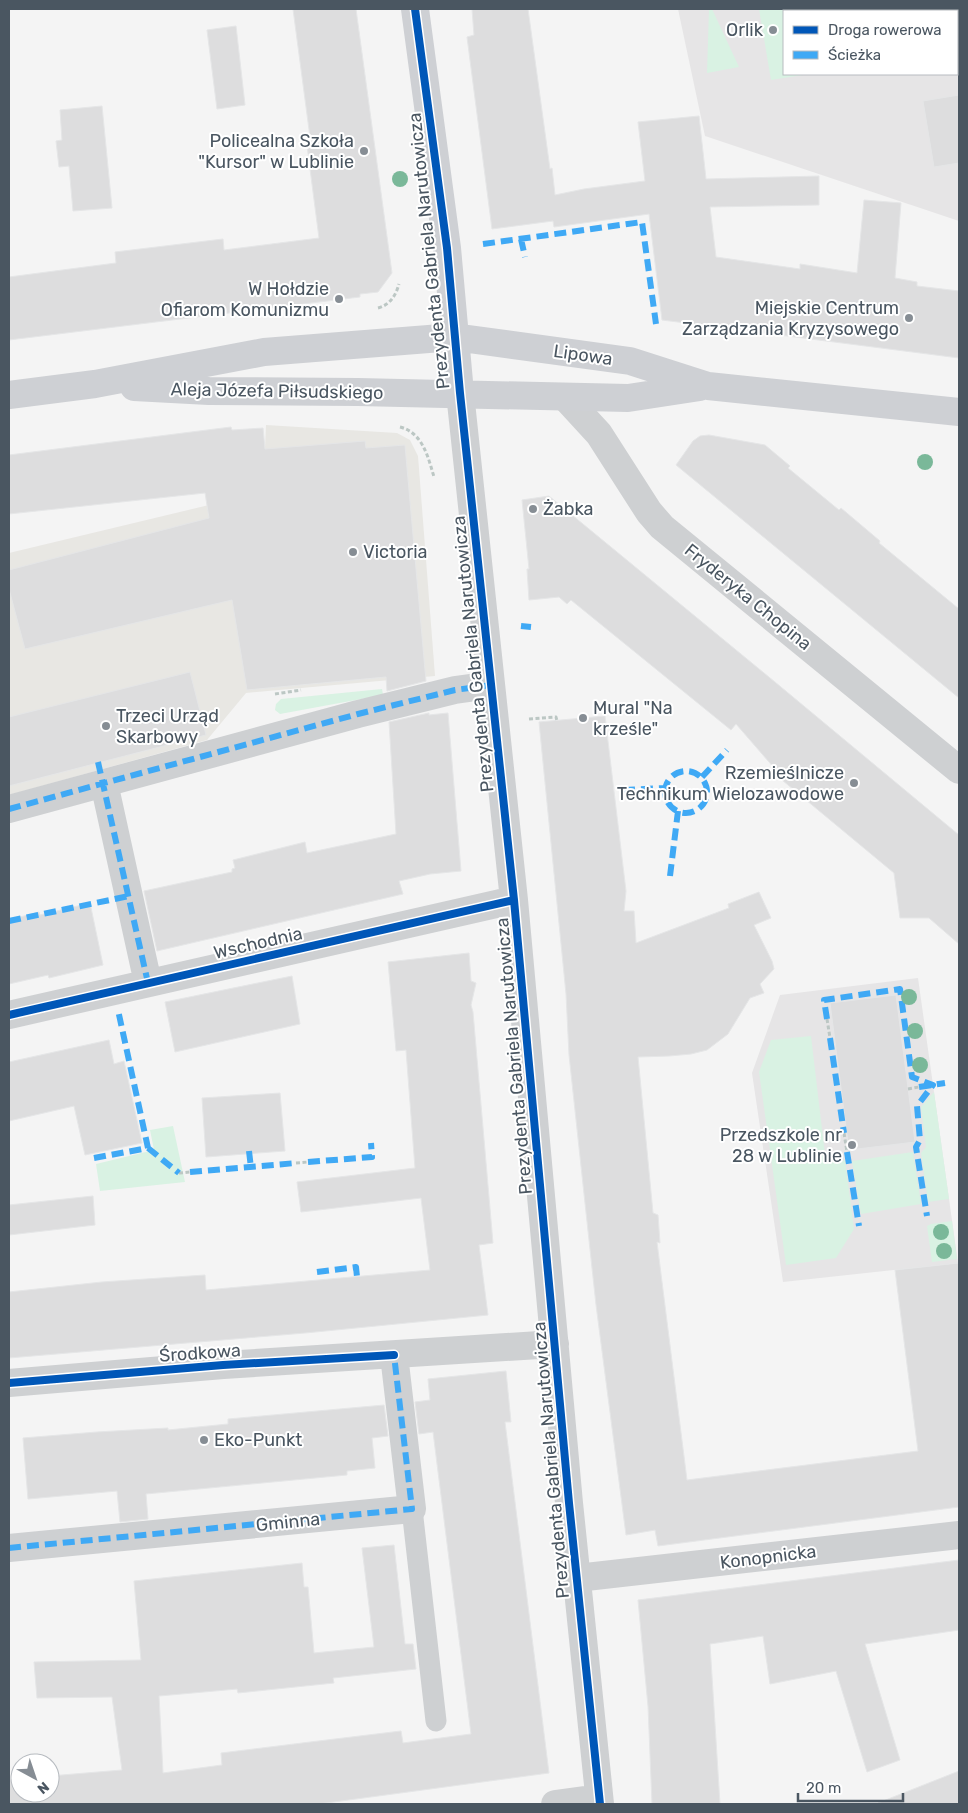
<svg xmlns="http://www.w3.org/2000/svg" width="968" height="1813" font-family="Rubik,sans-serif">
<rect width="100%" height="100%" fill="#f4f4f4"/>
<path fill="#e8e7e3" d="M266 425 397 433 410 440 418 456 435 676 246 693 207 740 9 795V553L234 499 265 449Z"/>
<path fill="#e6e5e6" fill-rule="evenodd" d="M678 9H959V221L705 136ZM784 11H957V74H784Z
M918 978 958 1263 783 1282 752 1073 780 995Z"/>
<path fill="#d9f2e3" d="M709 9H712L739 67 707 73Z
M759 9H959V48H957V11H784V74H809L771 80Z
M382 689 383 695 280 714 275 710 276 704 281 699Z
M811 1036 826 1163 845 1160 854 1229 836 1258 786 1265 759 1072 771 1040Z
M934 1092 949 1199 928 1202 921 1153 926 1147 921 1107Z
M173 1126 185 1182 100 1191 96 1164 154 1150 150 1130Z
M913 1152 921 1204 861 1214 852 1161Z
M952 1221 957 1259 932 1262 927 1226 931 1224Z"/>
<path fill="#ddddde" stroke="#e5e6e7" d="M293 9H356L392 273 378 292 360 294V297L9 340V277L116 263 115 252 223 239 224 250 319 238 306 138 310 137Z
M472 9H528L550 169 552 168 555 195 584 189 645 181 638 122 699 116 706 179 819 176V205L710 207 716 257 800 269V264L857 273 864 200 901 203 895 278 917 282V286L959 291V358L662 320 649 214 554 227 553 221 492 229 467 37 474 35Z
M236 26 245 105 217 109 207 30Z
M959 95V163L934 167 923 101Z
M102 106 112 208 73 211 69 166 59 167 56 141 62 140 60 110Z
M231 427 232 430 263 428 265 449 365 441 366 448 405 445 426 681 387 691 386 677 247 690 232 600 25 649 9 589V570L209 518 205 493 9 514V455Z
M709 435 765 445 790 466 788 468 839 510 841 508 880 541 879 543 959 609V698L676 465 693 441 700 436Z
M549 496 775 682 959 835V944L929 918H900L894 873 782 780V777L736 724 731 730 571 600 567 604 559 597 529 600 527 569H529L522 500Z
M190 672 206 735 9 786V717Z
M429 713V715L448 713 461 871 430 874 399 881 403 894 157 951 144 891 232 872V869L235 868 233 860 305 842 307 853 396 834 389 722Z
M605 716 626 891 624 911H634L636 943 729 908 728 904 759 892 771 918 754 925 772 961 774 969 760 984 764 993 750 998 728 1034 707 1050 691 1054 669 1056 638 1057 653 1213 658 1215 660 1243 657 1242 687 1480 918 1451 895 1270 959 1263V1507L658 1546 655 1530 626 1535 596 1305 569 1055 566 994 539 722Z
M90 903 103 965 49 978 48 975 9 984V920L39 912 40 915Z
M469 953 471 981 476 983 471 1005 473 1012 493 1243 479 1245 488 1315 305 1333 9 1358V1292L102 1282 205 1275 206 1290 430 1270 421 1198 301 1212 297 1182 415 1168 406 1050 396 1051 388 962Z
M292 976 300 1024 175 1052 165 1002Z
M896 995 915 1142 849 1150 830 1003Z
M109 1040 114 1064 124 1061 142 1143 85 1155 74 1106 9 1121V1062Z
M280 1093 285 1151 206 1157 202 1098Z
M93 1196 95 1225 9 1235V1205Z
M506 1371 511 1422H505L549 1773 319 1804H9V1780L20 1779V1793H50V1776L122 1770 112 1697 37 1698 34 1662 141 1660 134 1581 302 1563 304 1587H308L314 1653 374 1647 362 1548 394 1545 405 1644H413L416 1669 333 1678 334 1683 238 1693 237 1689 159 1696 163 1773 222 1765 221 1753 302 1743 401 1731 403 1743 471 1734 433 1432 419 1434 415 1402 430 1400 428 1379Z
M384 1405 388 1436 372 1438 375 1468 347 1471V1475L146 1494 148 1519 120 1522 117 1491 28 1499 23 1438 97 1432 168 1428V1430L228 1424V1419Z
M959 1560V1630L865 1644 900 1760 867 1772 836 1671 770 1684 763 1636 710 1644 720 1804H652L648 1706 638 1600Z
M959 1771V1804H879L878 1803Z"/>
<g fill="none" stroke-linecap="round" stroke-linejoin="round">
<path stroke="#bcc7c4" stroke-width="3" stroke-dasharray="4 2.5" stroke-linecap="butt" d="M378 308C390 305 396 295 399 284
M400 427C423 433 428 457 434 477
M275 694 301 690
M529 719 556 717 557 721
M827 1019 830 1038
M908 1089 919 1087
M844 1133 847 1152
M296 1163 308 1162
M179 1173 190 1172"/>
<path stroke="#ced0d2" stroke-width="21" d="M412 1509 436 1721"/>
<path stroke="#ced0d2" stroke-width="28" d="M460 393 514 900 569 1503 600 1804
M565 397 599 434 649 512 662 527 959 770
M104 783 148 983
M9 809 358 714 455 690 491 685
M9 1015 514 900
M9 1383 223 1365 555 1344
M9 1548 412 1509 394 1355
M577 1578 959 1535
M555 1804 599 1798"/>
<path stroke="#ced0d4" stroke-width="28" d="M415 9 447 248 460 393
M134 387 209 391 358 392 628 398 700 387
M9 395 95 384 264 352 454 337 630 361 708 386 959 412"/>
<path stroke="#3fa9f5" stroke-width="6" stroke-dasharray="12 6" stroke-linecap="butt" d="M521 239 525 257
M483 244 642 222 656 324
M521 626 531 627
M98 762 148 983
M665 792a21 21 0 1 1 42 0a21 21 0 1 1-42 0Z
M702 777 727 750
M623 790 665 788
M9 809 358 714 455 690 491 685
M670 876 678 811
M9 921 129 896
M827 1019 824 1000 900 989 912 1077 933 1085 917 1106 920 1140 916 1147 927 1216
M830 1038 844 1133
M919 1087 945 1083
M148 1148 179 1173
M249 1151 251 1168
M847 1152 859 1226
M94 1158 148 1148 118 1010
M308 1162 372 1157 371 1143
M190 1172 296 1163
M317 1272 356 1267 357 1277
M9 1548 412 1509 394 1355"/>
<defs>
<path id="cycleway" d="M415 9 447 248 460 393 514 900 569 1503 600 1804
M9 1015 514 900
M9 1383 223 1365 394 1355"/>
</defs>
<use href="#cycleway" stroke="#fff" stroke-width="11"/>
<use href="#cycleway" stroke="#0057b8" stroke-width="8"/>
</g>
<g fill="#7ab899">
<circle cx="400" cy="179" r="8"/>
<circle cx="925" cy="462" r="8"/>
<circle cx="909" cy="997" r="8"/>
<circle cx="915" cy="1031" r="8"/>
<circle cx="920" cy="1065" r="8"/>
<circle cx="941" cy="1232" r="8"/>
<circle cx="944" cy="1251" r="8"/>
</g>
<g fill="#868d94" stroke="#fff" stroke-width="2">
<circle cx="773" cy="30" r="5"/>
<circle cx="364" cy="151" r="5"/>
<circle cx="339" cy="299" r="5"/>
<circle cx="909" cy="318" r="5"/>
<circle cx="533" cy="509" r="5"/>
<circle cx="353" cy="552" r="5"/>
<circle cx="583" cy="718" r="5"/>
<circle cx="106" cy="726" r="5"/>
<circle cx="854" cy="783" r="5"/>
<circle cx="852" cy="1145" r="5"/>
<circle cx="204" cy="1440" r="5"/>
</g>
<g text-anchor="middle" stroke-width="4" stroke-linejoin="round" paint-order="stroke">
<g font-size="18" fill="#4a5661" stroke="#fff" text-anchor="end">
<text x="763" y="36">Orlik</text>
<text x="354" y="147">Policealna Szkoła<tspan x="354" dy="21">"Kursor" w Lublinie</tspan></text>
<text x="329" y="295">W Hołdzie<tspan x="329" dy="21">Ofiarom Komunizmu</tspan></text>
<text x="899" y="314">Miejskie Centrum<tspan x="899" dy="21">Zarządzania Kryzysowego</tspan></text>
<text x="543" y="515" text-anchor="start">Żabka</text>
<text x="363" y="558" text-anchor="start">Victoria</text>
<text x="593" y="714" text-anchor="start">Mural "Na<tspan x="593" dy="21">krześle"</tspan></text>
<text x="116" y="722" text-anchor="start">Trzeci Urząd<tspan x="116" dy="21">Skarbowy</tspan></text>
<text x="844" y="779">Rzemieślnicze<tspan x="844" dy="21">Technikum Wielozawodowe</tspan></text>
<text x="842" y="1141">Przedszkole nr<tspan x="842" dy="21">28 w Lublinie</tspan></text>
<text x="214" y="1446" text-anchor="start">Eko-Punkt</text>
</g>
<g font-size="18" fill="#4a5661" stroke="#fff">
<text transform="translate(429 251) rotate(-96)" y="6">Prezydenta Gabriela Narutowicza</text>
<text transform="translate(583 355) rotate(8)" y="6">Lipowa</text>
<text transform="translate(277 391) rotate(1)" y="6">Aleja Józefa Piłsudskiego</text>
<text transform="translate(748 597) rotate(39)" y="6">Fryderyka Chopina</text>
<text transform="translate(473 654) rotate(-96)" y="6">Prezydenta Gabriela Narutowicza</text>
<text transform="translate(258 943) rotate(-13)" y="6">Wschodnia</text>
<text transform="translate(514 1056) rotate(-95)" y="6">Prezydenta Gabriela Narutowicza</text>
<text transform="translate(200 1353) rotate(-4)" y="6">Środkowa</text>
<text transform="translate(551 1460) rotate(-95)" y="6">Prezydenta Gabriela Narutowicza</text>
<text transform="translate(288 1522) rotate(-6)" y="6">Gminna</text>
<text transform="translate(768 1557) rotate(-7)" y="6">Konopnicka</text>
</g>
</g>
<rect width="968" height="1813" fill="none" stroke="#4a5661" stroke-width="20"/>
<rect x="783" y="10" width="175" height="65" fill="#ffffff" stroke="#b7bbc0"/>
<rect x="793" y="26" width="25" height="8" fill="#0057b8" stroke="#b7bbc0"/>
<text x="828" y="35" font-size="15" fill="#4a5661">Droga rowerowa</text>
<rect x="793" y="51" width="25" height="8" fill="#3fa9f5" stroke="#b7bbc0"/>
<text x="828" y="60" font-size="15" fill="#4a5661">Ścieżka</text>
<g transform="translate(35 1778) rotate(140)"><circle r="24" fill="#ffffff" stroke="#b7bbc0"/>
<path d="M0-4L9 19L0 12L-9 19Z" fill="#868d94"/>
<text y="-8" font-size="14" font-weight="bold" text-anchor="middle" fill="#4a5661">N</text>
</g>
<path d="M798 1793v8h105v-8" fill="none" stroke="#4a5661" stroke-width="2.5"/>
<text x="806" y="1793" font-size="15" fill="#4a5661" stroke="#ffffff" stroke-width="4" paint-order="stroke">20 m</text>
</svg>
